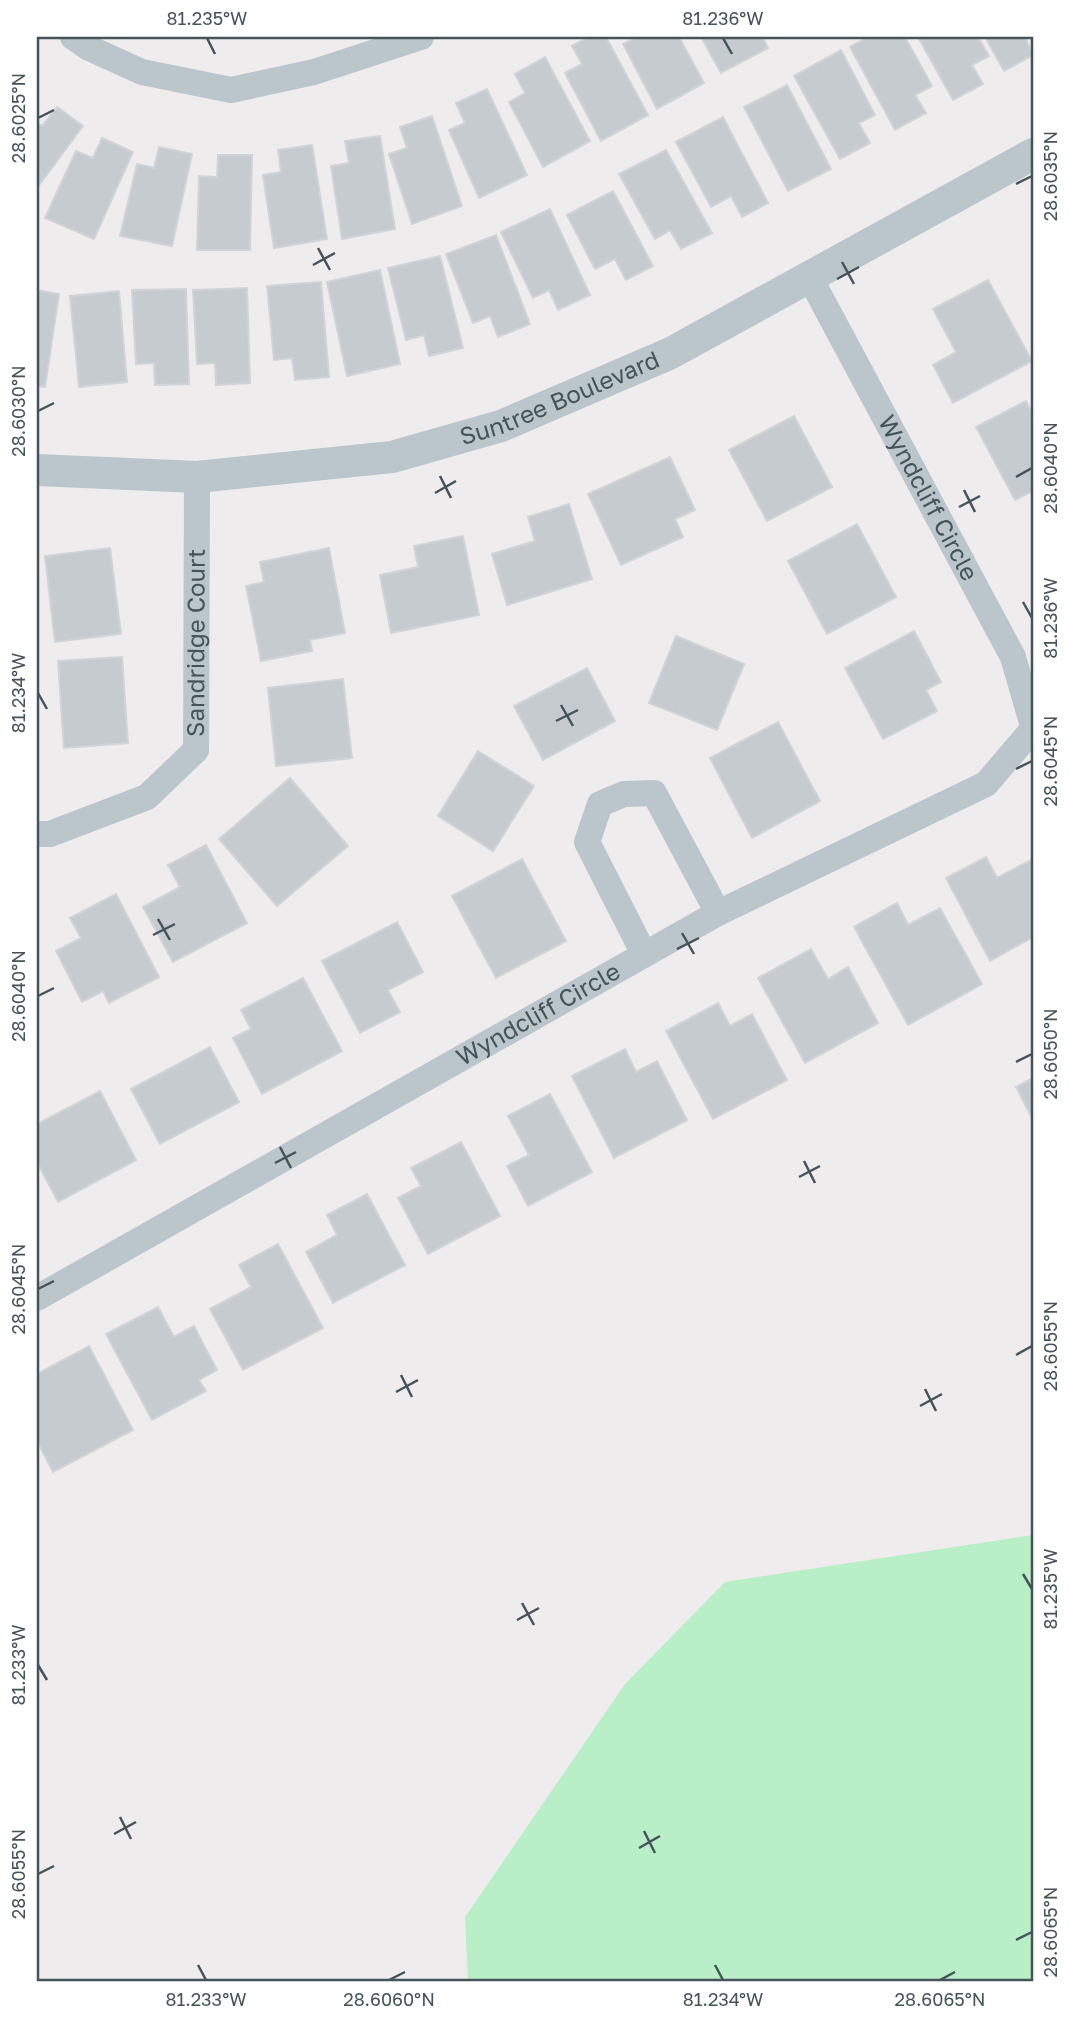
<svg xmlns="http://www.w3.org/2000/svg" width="1070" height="2019" font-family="'Golos Text',sans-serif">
<rect width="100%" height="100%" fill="#efeced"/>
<path fill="#b9efc7" d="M1033 1535V1982H468L465 1917 625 1684 725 1582Z"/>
<path fill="#c6cbd0" stroke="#d0d4d8" stroke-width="2" d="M589 37H606L648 115 601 141 565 73 582 64 572 46Z
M637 37H679L704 83 657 109 623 44Z
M701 37H762L768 48 721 73Z
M868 37H905L932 86 915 95 926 113 895 130 850 47Z
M918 37H978L989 56 972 65 983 84 953 100Z
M985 37H1025L1033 55 1004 71Z
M841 50 875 115 859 123 870 143 840 159 794 76Z
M545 57 590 141 543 167 509 102 525 93 515 74Z
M787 85 831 169 788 191 744 107Z
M487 89 527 175 479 198 449 130 465 123 456 103Z
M57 107 83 126 37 188V122L42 126Z
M432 116 462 206 412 224 389 154 407 148 400 127Z
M723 117 768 203 742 217 731 196 711 207 676 142Z
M380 136 395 229 342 239 331 166 349 163 345 141Z
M102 138 133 152 94 239 45 218 76 151 93 158Z
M312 145 327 239 274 248 263 175 281 172 278 150Z
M159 147 192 154 172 246 120 236 137 164 154 168Z
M666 150 712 233 681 249 670 230 655 239 619 174Z
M218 155H252L250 250H197L199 176 217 177Z
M613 191 653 266 626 280 615 259 595 269 567 215Z
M550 209 590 295 558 310 549 290 533 298 501 232Z
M496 235 530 324 498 337 490 316 473 323 446 254Z
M440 256 463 348 429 356 424 335 406 340 388 268Z
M380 270 400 364 347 376 327 282Z
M988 280 1032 361 953 403 933 365 956 352 933 309Z
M321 282 329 377 295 380 292 358 274 360 267 286Z
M247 288 250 383 216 385 215 363 197 364 193 290Z
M186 289 189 384 155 385 154 363 136 364 132 290Z
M37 290 59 294 45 387 37 386Z
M119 291 127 382 79 387 70 296Z
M1026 401 1033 415V491L1015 500 976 427Z
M794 416 832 487 767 521 729 450Z
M670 457 695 510 675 519 683 537 621 565 588 494Z
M569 504 592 579 507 605 492 554 535 541 528 517Z
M857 524 896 597 827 634 788 561Z
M463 536 479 615 391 633 380 575 418 567 414 546Z
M110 548 121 634 55 642 45 556Z
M329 548 345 633 310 640 312 651 261 661 246 586 264 582 260 562Z
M914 631 941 682 926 690 937 711 883 739 845 668Z
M676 636 744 664 717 730 649 703Z
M122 657 128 743 64 748 58 661Z
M587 668 615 721 543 760 514 706Z
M343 679 352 758 276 766 268 688Z
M778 722 820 801 752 838 710 758Z
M478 751 534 786 493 851 438 816Z
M290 778 348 846 277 906 219 839Z
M206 845 247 923 173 962 143 907 180 887 168 865Z
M986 857 997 878 1033 859V937L990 961 946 878Z
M522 859 566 941 496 978 452 896Z
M116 894 159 977 109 1003 103 991 82 1002 56 951 81 938 70 918Z
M897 903 908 925 940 908 982 984 908 1025 854 927Z
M397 922 423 972 388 990 400 1012 360 1033 322 961Z
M811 949 828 979 848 967 878 1023 805 1063 758 978Z
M303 978 342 1051 262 1094 233 1038 251 1029 241 1010Z
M718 1003 730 1026 752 1014 787 1080 713 1119 666 1031Z
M210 1047 239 1102 160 1144 131 1089Z
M625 1049 636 1072 657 1061 687 1120 614 1158 572 1076Z
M1033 1078V1120L1016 1087Z
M100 1091 136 1160 58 1202 37 1162V1124Z
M550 1094 592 1172 528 1206 507 1166 529 1155 508 1116Z
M461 1142 500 1216 428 1254 398 1198 421 1186 411 1168Z
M367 1194 405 1265 333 1303 306 1252 337 1235 327 1215Z
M278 1244 323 1328 243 1370 210 1309 251 1287 239 1265Z
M158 1307 174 1337 194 1326 217 1370 199 1380 206 1391 152 1420 106 1334Z
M89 1346 133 1430 53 1472 37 1441V1374Z"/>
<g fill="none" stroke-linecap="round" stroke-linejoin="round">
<g stroke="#bac6cc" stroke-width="26">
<path d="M73 37 89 48 142 72 231 90 314 72 421 37"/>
<path id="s1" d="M809 276 1013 657 1033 726"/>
<path id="s2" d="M37 834H50L147 797 196 750 197 477"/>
<path d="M644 954 587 842 600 804 624 794 654 793 718 913"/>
<path id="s3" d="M37 1298 718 913 986 784 1033 729"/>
</g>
<path stroke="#bac6cc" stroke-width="32" id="s4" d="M37 470 197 477 392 457 501 426 671 353 1033 154"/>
</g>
<path fill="none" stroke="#45535a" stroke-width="2.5" d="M207 38 215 54M723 38 732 54M38 118 54 110M1016 184 1032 176M318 248 330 270M842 262 854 284M313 265 335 253M837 279 859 267M38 411 54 403M440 476 451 498M1016 477 1032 468M964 490 975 512M435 493 456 481M959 507 980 496M1023 602 1032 618M38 693 47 709M561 705 573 726M556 721 578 710M1016 769 1032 761M158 919 170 940M682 933 694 954M153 935 175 924M677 949 699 938M38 996 54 988M1016 1062 1032 1054M280 1147 291 1168M804 1161 815 1183M275 1163 296 1152M799 1177 820 1166M38 1289 54 1281M1016 1355 1032 1346M401 1375 412 1397M925 1389 936 1411M396 1392 418 1380M920 1406 942 1394M1023 1574 1032 1589M522 1603 534 1625M517 1620 539 1608M38 1665 47 1680M120 1817 131 1839M644 1831 655 1853M114 1834 136 1822M639 1848 660 1836M38 1874 54 1866M1016 1940 1032 1932M198 1965 206 1980M715 1965 723 1980M389 1980 405 1972M940 1980 955 1972"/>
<g text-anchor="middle" stroke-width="5" stroke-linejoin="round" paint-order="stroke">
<g font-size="24" fill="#45535a" stroke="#fff">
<text dy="8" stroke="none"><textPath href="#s4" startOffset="534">Suntree Boulevard</textPath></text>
<text dy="8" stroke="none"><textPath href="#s1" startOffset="252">Wyndcliff Circle</textPath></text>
<text dy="8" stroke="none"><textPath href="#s2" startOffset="292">Sandridge Court</textPath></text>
<text dy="8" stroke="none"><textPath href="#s3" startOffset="576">Wyndcliff Circle</textPath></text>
</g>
</g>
<rect width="1070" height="2019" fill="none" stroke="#ffffff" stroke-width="77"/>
<rect x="38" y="38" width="994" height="1942" fill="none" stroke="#45535a" stroke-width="2.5"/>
<g font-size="18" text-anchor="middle" fill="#45535a">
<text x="207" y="25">81.235°W</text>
<text x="723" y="25">81.236°W</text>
<text transform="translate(19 118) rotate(-90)" y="6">28.6025°N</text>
<text transform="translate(1051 176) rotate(-90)" y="6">28.6035°N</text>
<text transform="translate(19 411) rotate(-90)" y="6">28.6030°N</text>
<text transform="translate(1051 468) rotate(-90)" y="6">28.6040°N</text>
<text transform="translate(1051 618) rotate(-90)" y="6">81.236°W</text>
<text transform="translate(19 693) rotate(-90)" y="6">81.234°W</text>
<text transform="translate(1051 761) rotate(-90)" y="6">28.6045°N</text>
<text transform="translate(19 996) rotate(-90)" y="6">28.6040°N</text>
<text transform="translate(1051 1054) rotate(-90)" y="6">28.6050°N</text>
<text transform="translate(19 1289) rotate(-90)" y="6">28.6045°N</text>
<text transform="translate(1051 1346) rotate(-90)" y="6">28.6055°N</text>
<text transform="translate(1051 1589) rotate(-90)" y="6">81.235°W</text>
<text transform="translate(19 1665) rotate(-90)" y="6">81.233°W</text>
<text transform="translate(19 1874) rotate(-90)" y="6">28.6055°N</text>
<text transform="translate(1051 1932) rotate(-90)" y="6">28.6065°N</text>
<text x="206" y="2006">81.233°W</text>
<text x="389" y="2006">28.6060°N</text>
<text x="723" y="2006">81.234°W</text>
<text x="940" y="2006">28.6065°N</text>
</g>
</svg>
